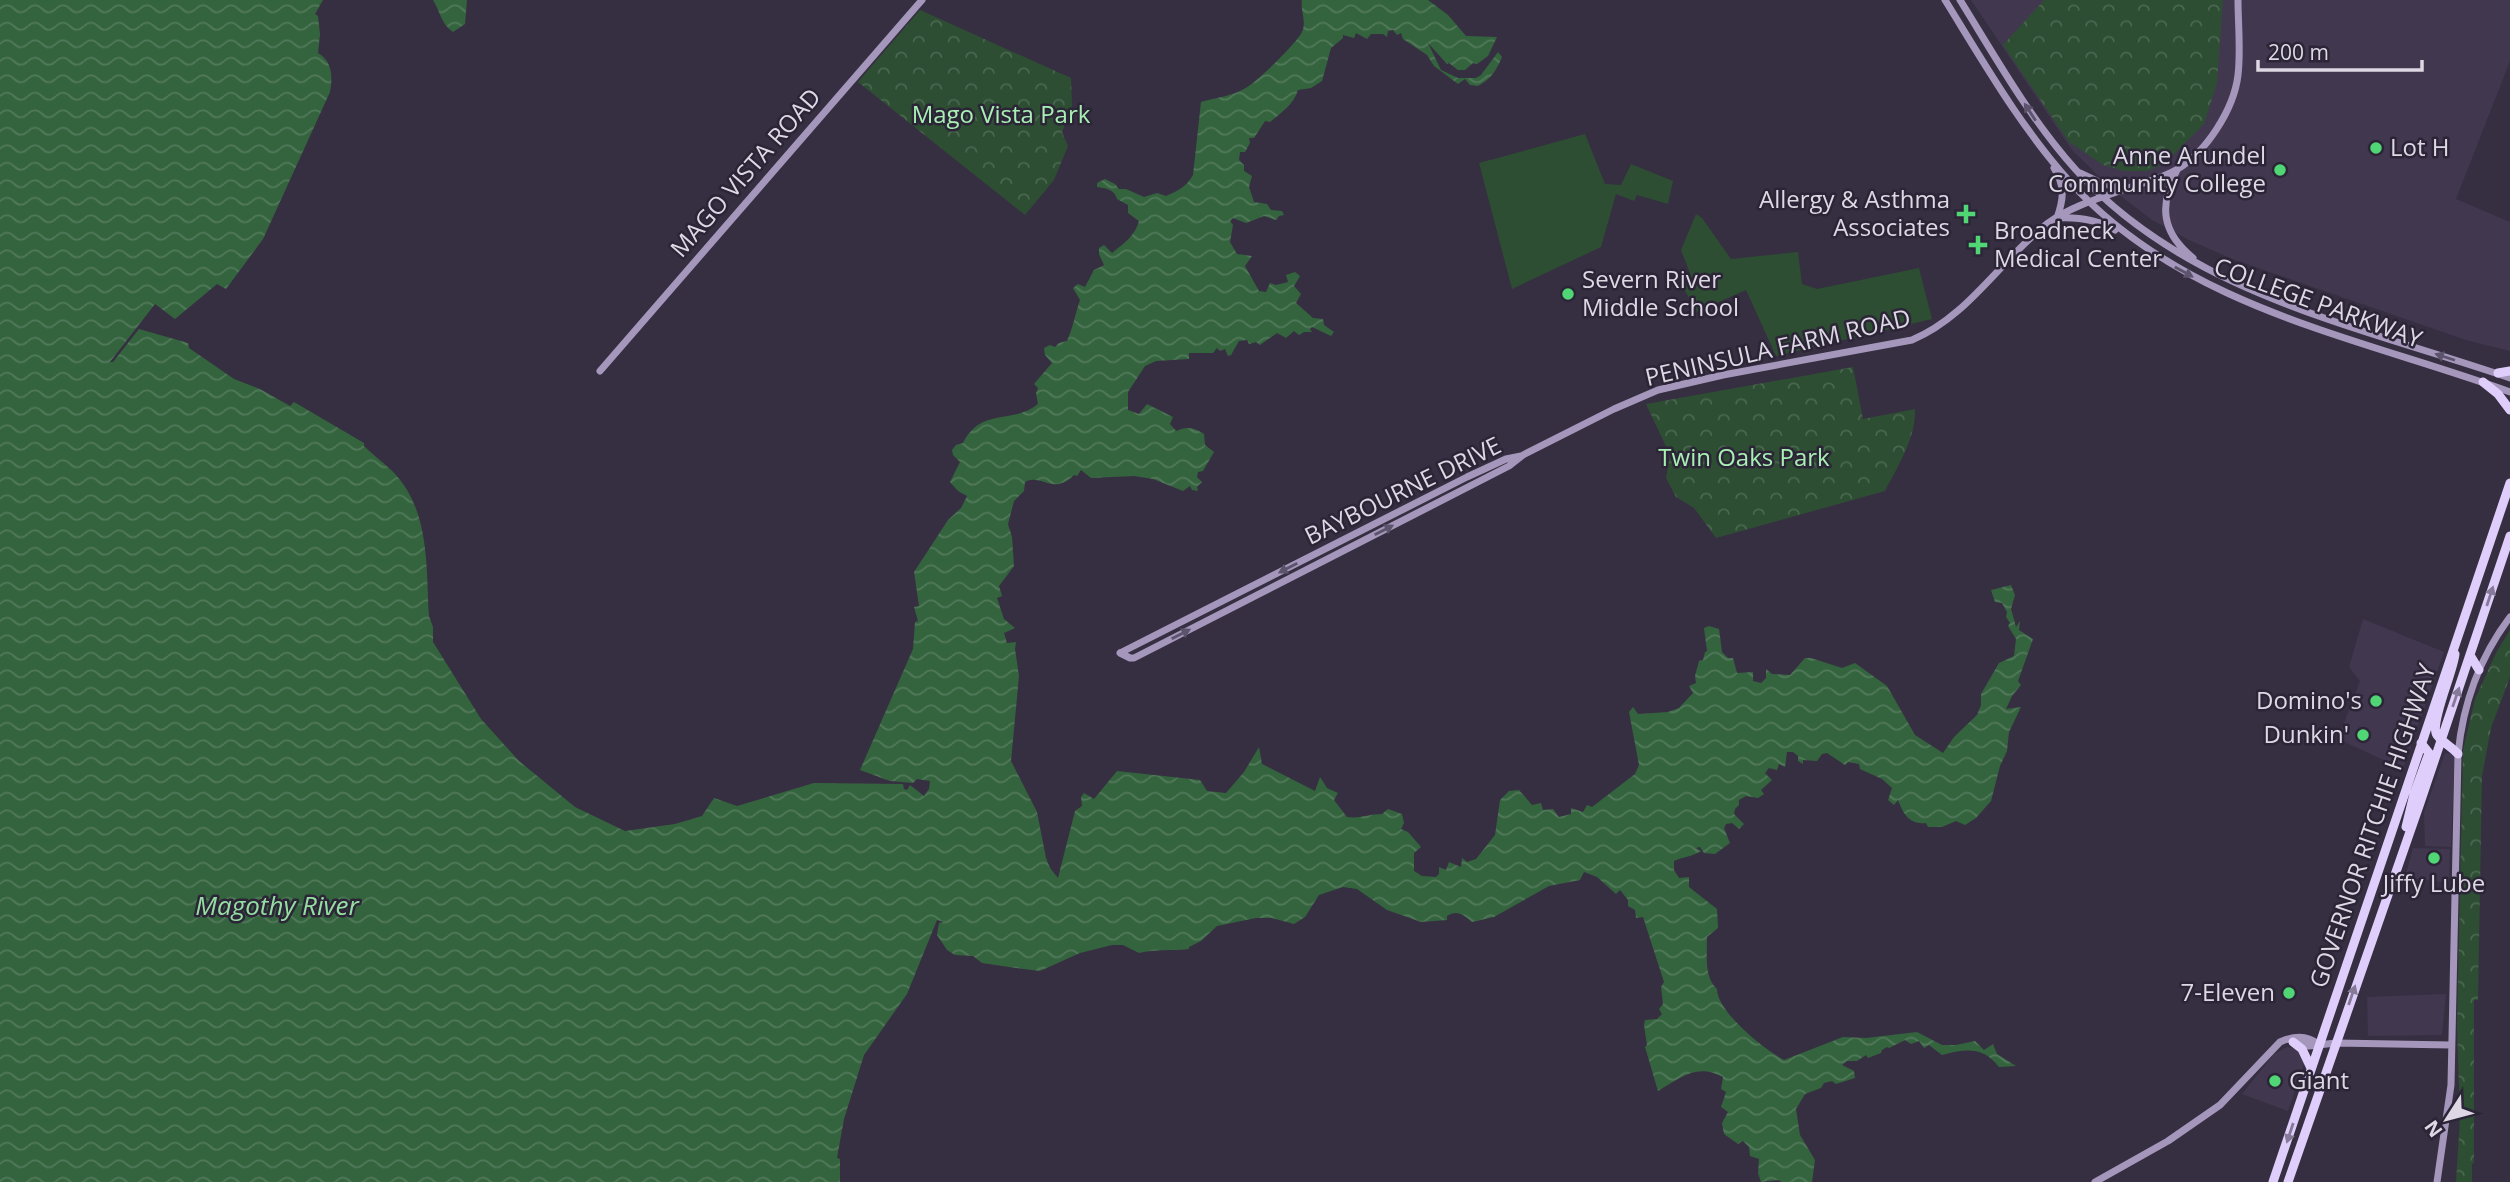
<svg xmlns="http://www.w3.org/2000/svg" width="2510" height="1182" font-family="'Open Sans',sans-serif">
<defs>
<pattern id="forest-crowns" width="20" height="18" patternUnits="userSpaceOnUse" patternTransform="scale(1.75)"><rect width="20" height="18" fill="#2d4e33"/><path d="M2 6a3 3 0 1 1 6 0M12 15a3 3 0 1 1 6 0" fill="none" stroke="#4b6750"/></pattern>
<pattern id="water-waves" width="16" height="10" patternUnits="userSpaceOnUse" patternTransform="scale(1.75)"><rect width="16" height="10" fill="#34643e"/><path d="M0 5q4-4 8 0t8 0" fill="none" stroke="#51795a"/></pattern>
</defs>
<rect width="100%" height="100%" fill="#362f41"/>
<path fill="#41374f" d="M1971 0H2510V61L2456 199 2510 222V351L2466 340 2235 260 2189 240 2152 220 2113 190 2072 150Z
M2363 619 2444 652 2403 769 2338 739 2360 681 2349 667Z
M2445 753 2455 754 2451 847 2425 846 2424 813Z
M2413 848 2450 849 2449 883 2405 877Z
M2446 994 2442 1035 2368 1036 2367 997Z
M2287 1047 2299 1049 2305 1061 2288 1111 2242 1094 2274 1054Z"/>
<path fill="#2d4e33" d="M1585 134 1605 184 1621 185 1631 164 1673 181 1668 204 1637 195 1634 201 1616 194 1601 247 1512 289 1479 163Z
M1696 214 1702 218 1731 259 1798 252 1802 284 1817 289 1919 268 1932 319 1776 356 1746 290 1697 312 1680 282 1690 273 1681 250Z"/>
<path fill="url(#forest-crowns)" d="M2044 0H2223L2217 83 2204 124 2164 164 2147 171H2124L2103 165 2069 142 2003 45Z
M920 10 1071 78 1072 107 1062 132 1068 146 1054 180 1025 215 858 82Z
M1853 367 1863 419 1915 409C1916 438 1898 466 1885 491L1716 538 1694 508 1676 497 1666 478 1670 455 1646 404Z
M2510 630V677L2491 728 2482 776 2478 1000H2474V1163L2472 1164V1182H2456L2460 1118 2457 1027 2463 750 2475 699 2496 653Z"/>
<path fill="url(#water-waves)" d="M0 0H323L315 14 318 16 320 34 318 53C332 61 333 76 330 92L263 239 226 289 217 284 175 319 155 304 110 362H113L139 329 188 343 189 348 234 379 260 389 290 406 294 402 364 443V446C374 456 387 465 396 475 430 513 426 568 429 616L433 627V642L481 719 519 761 575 807 625 831 675 824 702 816 714 798 737 806 814 783 903 784 904 789 907 790 910 785 924 796 929 789 930 781 917 779 913 783 890 781 860 770 913 649 915 622 918 621 914 607 919 606 914 572 948 520 961 508 967 496 958 491 950 482 960 462 953 455 952 450 956 445 963 443C981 407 1012 425 1038 404L1036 393 1038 388 1034 384 1052 363 1045 355 1044 348 1050 345 1055 347 1059 343 1067 341C1073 328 1075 314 1080 300L1073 288 1078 284 1085 287 1094 270 1104 265 1099 254V248L1104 245 1112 253C1124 243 1135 236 1139 221L1128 213V205L1117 199C1115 190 1106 188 1097 187V183L1105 179 1115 184 1119 189H1126L1144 197 1157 193 1166 196C1178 191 1187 186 1193 175L1201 102C1215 98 1231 96 1244 89 1256 83 1296 44 1302 32 1307 21 1300 11 1302 0H1428L1448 15 1466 36 1497 37 1488 56 1477 64 1473 63 1465 70H1458L1449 63 1447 64 1428 43 1441 70 1458 78H1476L1481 75 1498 52 1502 57C1496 71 1491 79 1478 86L1470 85 1465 79 1458 84 1434 66 1427 55 1403 39 1401 33 1397 35 1393 30 1388 31 1387 37 1383 34H1371L1367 39 1356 33 1354 38 1343 35V38L1331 48 1322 81 1311 88 1298 90C1294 104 1281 113 1270 122L1265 121 1254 138H1249L1250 143 1245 152H1240L1239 160 1244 165V171L1252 176 1249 187 1254 202 1267 204 1271 210 1282 211 1284 215 1279 216 1276 220 1264 216 1246 223 1233 218 1230 221 1233 225 1230 242 1237 254 1252 256 1245 266 1259 291 1266 292 1270 283 1276 285 1288 282 1286 275 1295 272 1300 276 1294 286 1301 294 1296 303 1313 318 1323 319 1324 325 1334 332 1331 336 1312 327 1310 329 1312 332H1304L1299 335 1294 331 1286 338 1277 333 1260 345 1256 342 1249 344 1247 340 1239 341 1231 355 1228 356 1225 349 1220 351 1217 348 1213 353H1189V359L1156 361 1145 366 1128 392V410L1139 414 1147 404 1173 417 1170 424 1176 431C1187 426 1194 427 1204 434L1205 445 1214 452 1203 471 1198 472 1197 477 1202 482 1197 487 1198 491 1192 490 1190 486 1183 491 1153 479 1134 476 1091 478 1081 470 1077 476 1074 475C1053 496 1041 473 1025 482L1024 491 1014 501 1008 524 1012 537 1014 566 999 586 1002 596 997 598 1004 619 1015 628 1004 633 1007 643 1016 642 1015 649 1019 676 1011 761 1037 812 1046 858 1050 868 1058 878 1075 811 1082 806 1081 797 1084 793 1094 799 1117 771 1200 780 1207 791 1226 793 1244 772 1259 747 1262 764 1315 791 1320 777 1327 788 1338 793 1334 800 1347 817C1359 819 1370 814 1382 814L1388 809 1402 814 1404 823 1401 829 1408 832 1421 847 1414 853V871L1422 876 1436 877 1439 874V867L1446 870 1449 862 1461 867 1462 858 1467 862 1476 859 1495 835 1500 800 1509 791 1519 790 1532 805 1541 803 1543 810 1553 809 1559 817 1571 814V808L1583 812 1587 805 1592 807 1635 774 1639 765 1629 712 1633 707 1638 714 1668 712 1679 708 1693 693 1689 686 1696 683 1695 676 1699 661 1703 660 1705 652 1707 651 1704 628 1709 626 1719 629 1722 652 1728 658H1733L1737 673 1753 672V681L1761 683 1766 678V669L1772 674 1790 675 1805 658H1811L1842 668 1855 663 1887 686 1915 735 1943 753 1954 737 1977 715 1981 705V694L1999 663 2014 656 2016 639 2008 626 2010 623 2006 617 2007 612 2002 603 1995 602 1991 590 2011 585 2015 595 2011 609 2016 627 2020 621 2019 630 2033 639 2018 681 2021 685 2012 696 2006 709 2021 707 2009 732 2007 751 2000 766 1991 801 1976 818 1965 825 1956 821 1942 827H1928L1926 823C1909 825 1903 813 1898 800L1894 805 1888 800 1892 788 1882 779 1860 769 1859 764 1848 762 1845 765 1827 753 1822 754 1817 761 1803 760V764L1798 761V756L1793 752H1787L1785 767 1779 764 1777 770 1769 768 1765 773 1772 780 1761 790 1764 794 1758 798 1746 796 1739 800V805L1735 809 1734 814 1744 824 1739 829 1732 823 1726 824 1724 828 1730 843 1715 854 1704 853 1700 847 1696 848 1701 851C1692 857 1682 857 1674 861V870L1679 878 1689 877V887L1717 909 1718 928 1707 937C1707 954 1704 978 1717 989 1717 1012 1765 1050 1784 1060L1843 1037 1866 1038 1917 1032 1942 1045H1956L1975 1041 1984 1050 1993 1044 1997 1054 2016 1066 1999 1067C1983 1046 1965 1049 1942 1055L1929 1045 1924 1048 1919 1041 1911 1044 1905 1040 1889 1048 1887 1047 1882 1050 1881 1053 1868 1058 1866 1055 1857 1061H1847L1842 1065 1854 1071 1855 1078 1836 1084 1832 1081 1824 1083 1821 1088 1805 1094 1796 1109 1800 1135 1815 1160 1812 1182H1782L1778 1180 1761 1182 1758 1173 1759 1159 1750 1156 1749 1147 1743 1141 1738 1144 1724 1134 1722 1123 1728 1112 1721 1107 1726 1092 1721 1089 1723 1077C1696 1063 1682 1077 1658 1091L1645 1047 1647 1045 1644 1025 1645 1020 1657 1019 1662 1014 1659 1009 1663 1004 1661 987 1664 982 1643 917 1636 918 1635 910 1628 906V900L1620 890 1616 894 1597 877 1584 872 1580 880 1549 886 1494 917 1472 922C1464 915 1457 909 1447 916V920L1421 922 1387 910 1357 889 1343 887 1319 895 1305 917 1294 924 1272 918H1256L1217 926 1201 941 1189 947V949C1172 951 1155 949 1139 953L1123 945H1112L1080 953 1040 971 1009 967 982 963 973 956 955 955 947 950 937 935 939 923 944 922 937 920 907 994 864 1055 844 1119 837 1158 840 1159V1182H0Z
M433 0H467L465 24 453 32C441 24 440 11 433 0Z"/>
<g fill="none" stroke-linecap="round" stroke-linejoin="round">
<path stroke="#a597bb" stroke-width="7" d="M1945 0C1984 63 2021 128 2071 183 2185 308 2358 337 2510 392
M1960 0C1996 58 2030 119 2076 170 2188 294 2359 326 2510 378
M2054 168C2065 186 2064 198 2057 218 2078 217 2097 219 2115 230
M2177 170C2159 205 2161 232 2193 258
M2080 173 2101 183 2125 189
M600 371 922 0
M1120 653 1130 658H1134L1509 466 1523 455 1614 409 1658 390 1723 375 1912 340C1969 316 2000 260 2048 223 2073 205 2103 197 2131 187 2146 182 2162 178 2176 170 2206 153 2234 109 2238 75 2241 50 2238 24 2238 0
M1120 653 1467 477 1506 459 1521 456
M2298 1043 2309 1046 2336 1043 2451 1045
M2095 1182 2168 1141 2220 1105 2280 1042C2293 1036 2306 1034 2318 1044
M2437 1182 2451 1085 2458 754C2463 704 2479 658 2510 617"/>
<path stroke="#dfcefb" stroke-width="9" d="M2498 373 2510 371
M2483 382 2498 394 2510 410
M2455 654C2453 673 2429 724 2437 735 2443 743 2452 747 2458 754
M2470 655 2479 670
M2406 827 2414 794 2429 753 2421 743
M2293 1042 2302 1049 2311 1068
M2273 1182 2510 483
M2288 1182 2420 803 2510 536"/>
</g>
<defs><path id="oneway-solid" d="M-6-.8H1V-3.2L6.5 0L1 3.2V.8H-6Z" transform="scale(1.75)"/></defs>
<g fill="#5c536c">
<use href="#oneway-solid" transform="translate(2030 112) rotate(-123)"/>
<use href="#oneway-solid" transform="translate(2184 272) rotate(29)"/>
<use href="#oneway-solid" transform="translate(2445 357) rotate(-162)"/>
<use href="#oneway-solid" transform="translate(1384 530) rotate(-27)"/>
<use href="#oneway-solid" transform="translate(1288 568) rotate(153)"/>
<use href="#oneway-solid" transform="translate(1181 634) rotate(-27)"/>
</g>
<g fill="#867a99">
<use href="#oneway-solid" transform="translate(2490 596) rotate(-72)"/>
<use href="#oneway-solid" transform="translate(2456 697) rotate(-71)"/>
<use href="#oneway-solid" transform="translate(2352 995) rotate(-71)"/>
<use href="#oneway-solid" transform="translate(2290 1133) rotate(108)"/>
</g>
<g fill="#50d674" stroke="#2c2537" stroke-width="2.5">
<circle cx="2376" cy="148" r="7"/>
<circle cx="2280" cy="170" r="7"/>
<path d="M1962.5 203.5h7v7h7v7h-7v7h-7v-7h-7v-7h7z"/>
<path d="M1974.5 234.5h7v7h7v7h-7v7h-7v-7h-7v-7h7z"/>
<circle cx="1568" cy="294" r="7"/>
<circle cx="2376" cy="701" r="7"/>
<circle cx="2363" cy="735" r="7"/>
<circle cx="2434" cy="858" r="7"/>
<circle cx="2289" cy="993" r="7"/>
<circle cx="2275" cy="1081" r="7"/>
</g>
<g text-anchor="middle" stroke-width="5" stroke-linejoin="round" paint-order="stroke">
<g font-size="24" fill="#a7efb3" stroke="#2c2537">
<text x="1001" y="123">Mago Vista Park</text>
<text x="1744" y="466">Twin Oaks Park</text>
</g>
<g font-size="24" fill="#ddd8e4" stroke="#2c2537" text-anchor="end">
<text x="2390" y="156" text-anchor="start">Lot H</text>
<text x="2266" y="164">Anne Arundel<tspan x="2266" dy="28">Community College</tspan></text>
<text x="1950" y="208">Allergy &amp; Asthma<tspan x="1950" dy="28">Associates</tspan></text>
<text x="1994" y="239" text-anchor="start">Broadneck<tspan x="1994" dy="28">Medical Center</tspan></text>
<text x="1582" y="288" text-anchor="start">Severn River<tspan x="1582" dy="28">Middle School</tspan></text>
<text x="2362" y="709">Domino's</text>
<text x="2349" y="743">Dunkin'</text>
<text x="2434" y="892" text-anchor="middle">Jiffy Lube</text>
<text x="2275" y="1001">7-Eleven</text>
<text x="2289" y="1089" text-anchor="start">Giant</text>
</g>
<g font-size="24" fill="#ddd8e4" stroke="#2c2537">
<text transform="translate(746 173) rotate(-49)" y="8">MAGO VISTA ROAD</text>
<text transform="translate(2318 303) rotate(20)" y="8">COLLEGE PARKWAY</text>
<text transform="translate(1778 348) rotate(-13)" y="8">PENINSULA FARM ROAD</text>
<text transform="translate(1403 491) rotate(-26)" y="8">BAYBOURNE DRIVE</text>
<text transform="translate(2373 826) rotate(-71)" y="8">GOVERNOR RITCHIE HIGHWAY</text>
</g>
<g font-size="26" font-style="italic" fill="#95dea2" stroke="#2c2537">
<text x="277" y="915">Magothy River</text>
</g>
</g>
<g transform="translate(2447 1119) rotate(234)" stroke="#2c2537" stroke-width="5" paint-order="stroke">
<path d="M0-5L12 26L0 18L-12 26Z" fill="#ddd8e4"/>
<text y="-10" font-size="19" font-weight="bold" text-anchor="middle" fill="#ddd8e4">N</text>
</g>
<path d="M2258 60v10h164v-10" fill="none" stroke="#ddd8e4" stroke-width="3.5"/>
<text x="2268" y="60" font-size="21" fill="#ddd8e4" stroke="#2c2537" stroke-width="5" paint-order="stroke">200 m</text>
</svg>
